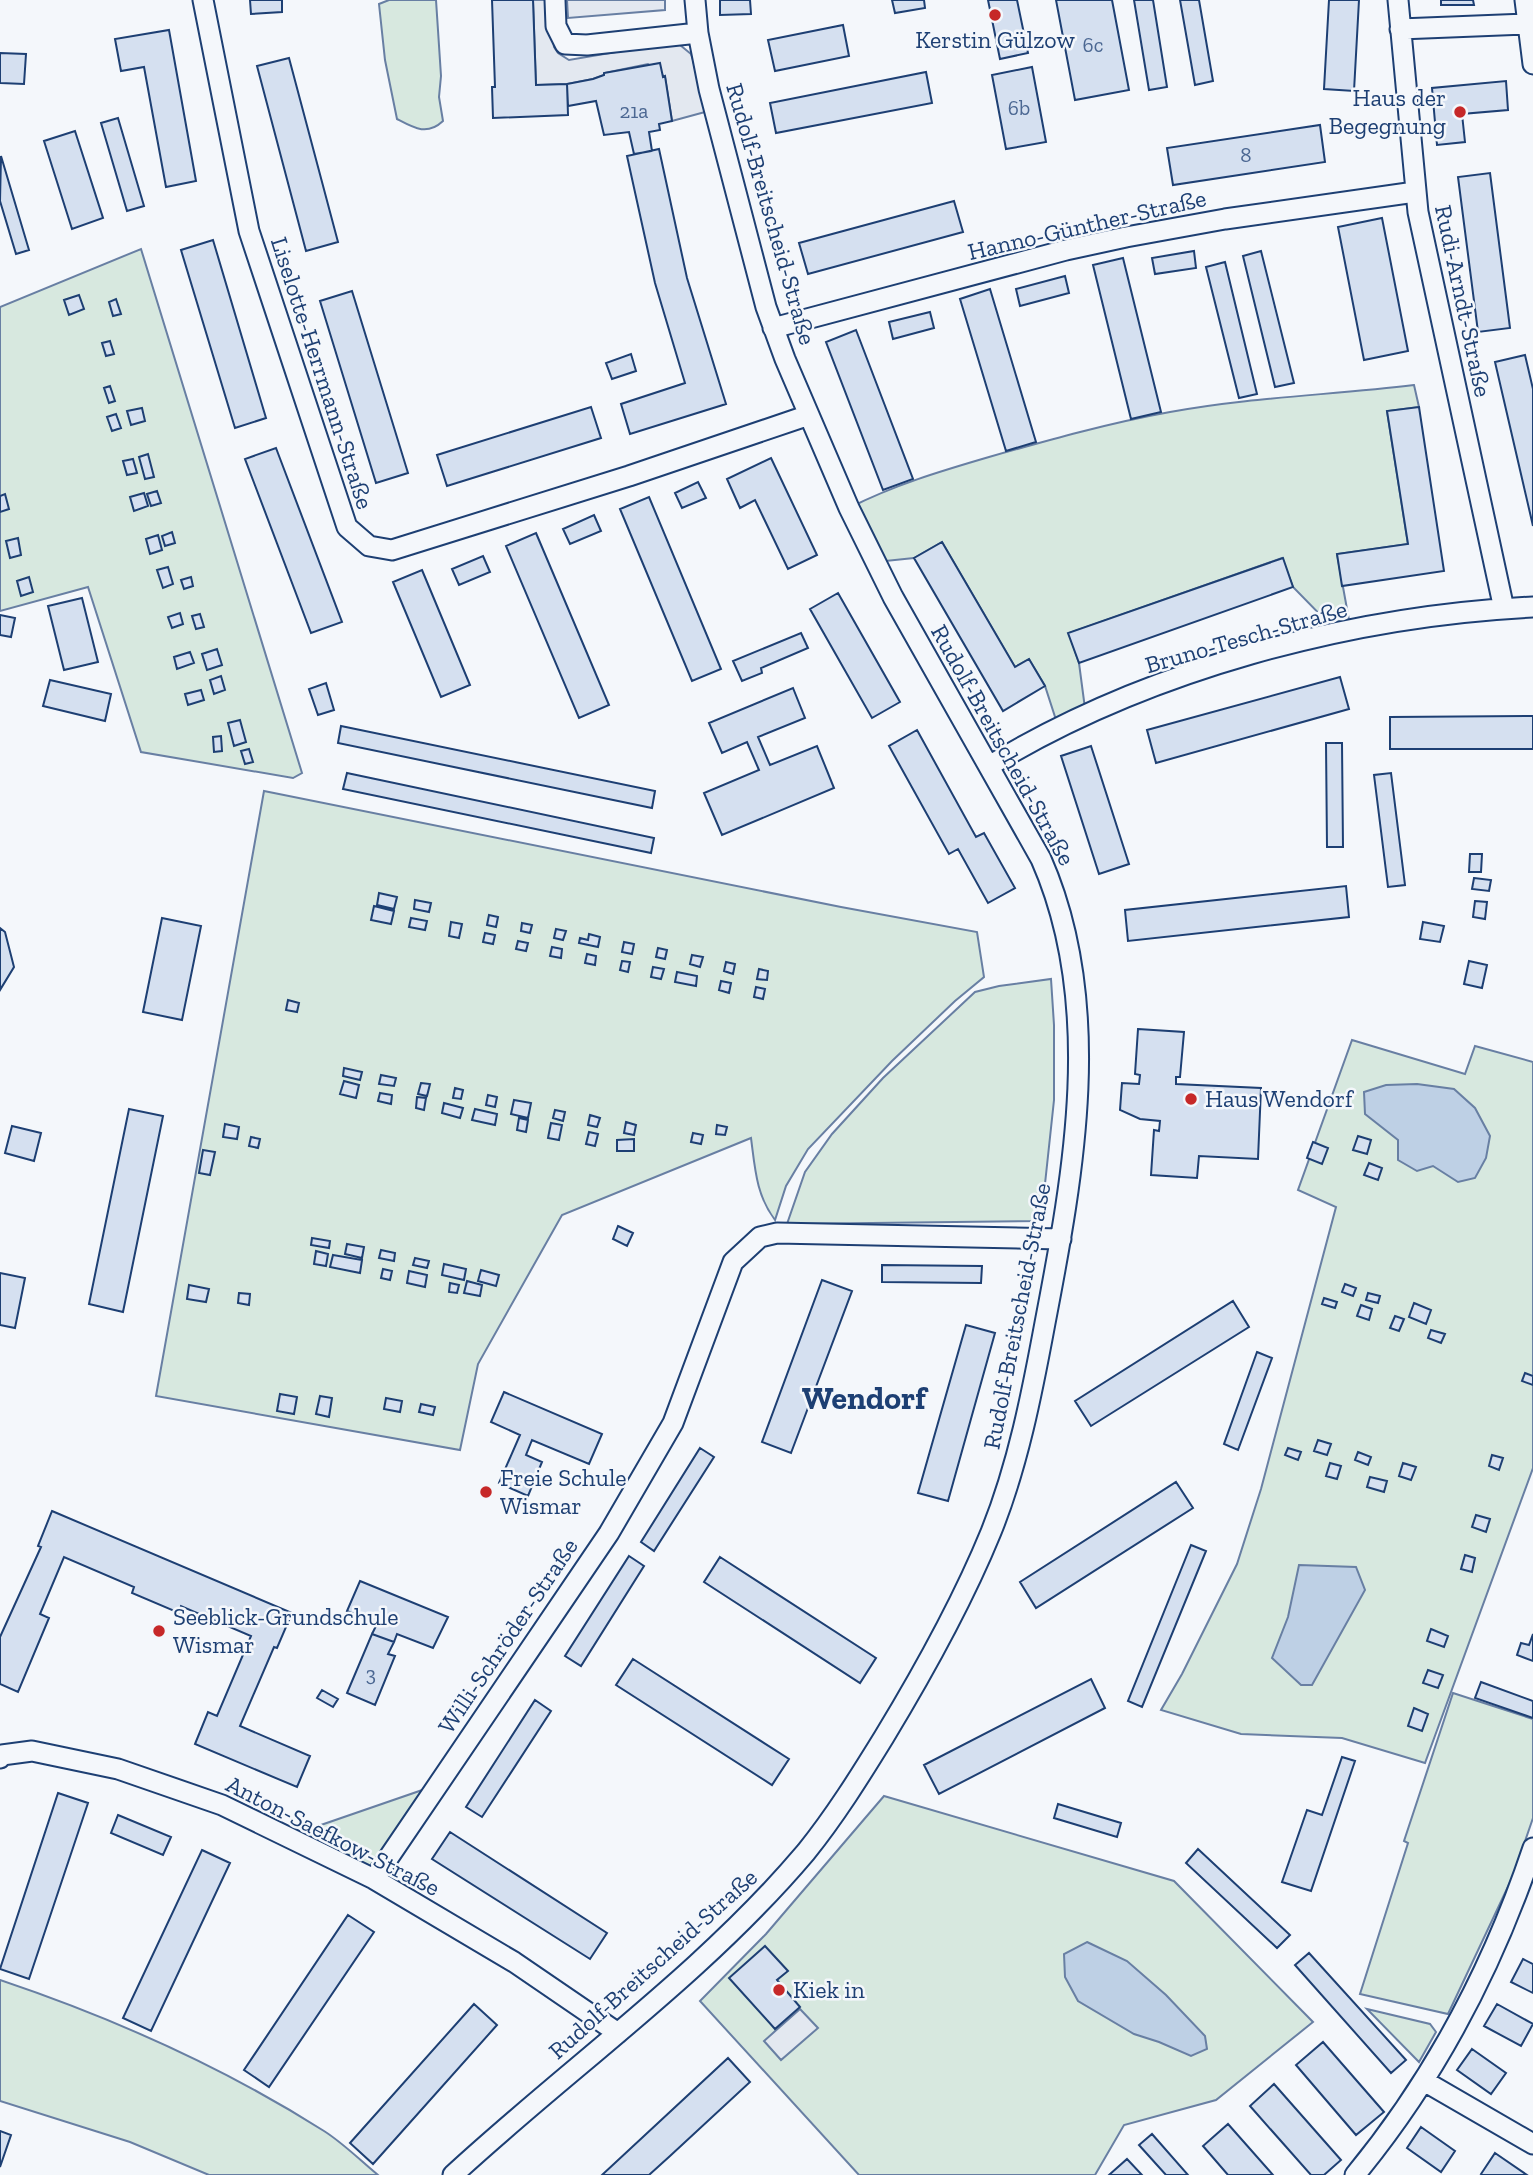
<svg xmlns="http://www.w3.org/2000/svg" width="1533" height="2175" font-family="'Zilla Slab',serif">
<rect width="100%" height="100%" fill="#f4f7fb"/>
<path fill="#d7e8df" stroke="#687fa3" stroke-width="2" d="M389 0H436L441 76 439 97 443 121C427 136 414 128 397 119L385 60 379 4Z
M141 249 302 773 293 778 141 752 88 587 0 611V307Z
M1414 385 1419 407 1387 411 1408 544 1337 554 1351 631 1338 633 1293 587 1282 558 1069 633 1079 663 1086 716 1059 729 1045 686 1029 659 1015 667 942 542 914 558 876 562 849 508C894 485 941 471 989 457 1049 440 1109 423 1170 412 1251 397 1333 395 1414 385Z
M264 791 841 907 977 932 984 977 955 1001 892 1061 808 1149 786 1186 775 1220C756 1195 755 1168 751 1138L562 1215 478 1364 460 1450 156 1396Z
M1051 979 1054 1025V1100L1041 1221 787 1224 805 1172 832 1134 883 1078 975 992 999 986Z
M1352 1040 1465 1074 1475 1046 1533 1062V1468L1425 1763 1342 1738 1241 1734 1161 1710 1182 1674 1237 1564 1261 1489 1336 1207 1298 1190Z
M1453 1693 1533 1719V1818L1513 1876 1448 2014 1360 1994 1408 1843 1404 1841Z
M434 1786 374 1879 289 1836Z
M884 1796 1174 1881 1313 2022 1216 2100 1124 2125 1095 2175H859L700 2001 766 1934Z
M0 1980C113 2018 223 2067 324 2131 343 2143 361 2161 378 2175H209L130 2142 0 2101Z
M1367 2009 1430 2024 1436 2032 1419 2062Z"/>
<path fill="#e3e8f0" stroke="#687fa3" stroke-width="2" d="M533 0H549L554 47 558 53 569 60 669 43 680 45 691 54 693 60 705 112 672 121 665 77 648 64 605 73 604 75 593 79 567 84 536 85Z
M567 0H665V10L568 18Z
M800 2009 818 2028 781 2060 764 2041Z"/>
<path fill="#bed0e5" stroke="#687fa3" stroke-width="2" d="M1417 1084 1454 1089 1475 1108 1490 1136 1486 1158 1475 1178 1458 1182 1433 1166 1417 1171 1398 1160V1140L1365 1114 1364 1092 1386 1085Z
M1299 1565 1356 1567 1365 1590 1312 1685H1301L1272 1658 1288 1617Z
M1087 1942 1127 1961 1166 1995 1205 2036 1207 2049 1191 2056 1159 2042 1134 2034 1078 2001 1065 1977 1064 1954Z"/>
<path fill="#d5e0f0" stroke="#1d3f73" stroke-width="2" d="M250 0H282V12L251 14Z
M492 0H533L536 85 567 84 568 115 493 118 492 87H495Z
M720 0H750L751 14 720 15Z
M892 0H924L925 8 895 13Z
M988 0H1017L1028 53 1000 59Z
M1056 0H1112L1129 90 1075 100Z
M1134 0H1153L1167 87 1149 90Z
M1180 0H1199L1213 81 1195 85Z
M1329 0H1359L1354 91 1324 89Z
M1441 0H1473L1474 5H1441Z
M843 25 849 56 775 71 768 40Z
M169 30 196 181 166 187 144 67 121 71 115 39Z
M0 53 26 54 24 84 0 83Z
M289 58 338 242 306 251 257 66Z
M660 63 663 77 665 76 672 121 659 124 660 130 649 132 652 151 634 154 629 132 604 135 596 101 568 106 567 84 593 79 604 75V73Z
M1032 67 1046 142 1006 149 992 75Z
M926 72 932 103 776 133 770 103Z
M1506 81 1508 110 1462 114 1465 142 1437 145 1432 88Z
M118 118 144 206 127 211 101 123Z
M1320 125 1325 162 1173 185 1167 148Z
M75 131 103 218 72 229 44 141Z
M659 149 687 278 726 404 630 434 621 404 685 383 655 283 627 156Z
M1 156 29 250 16 254 0 201Z
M1490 173 1510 328 1478 332 1458 177Z
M954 201 963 232 808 274 799 243Z
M1382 218 1408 351 1364 360 1338 227Z
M213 240 266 418 235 428 181 250Z
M1194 251 1196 268 1155 274 1152 258Z
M1261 251 1294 383 1275 387 1243 256Z
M1123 258 1161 412 1131 419 1093 265Z
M1225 262 1257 394 1239 398 1206 267Z
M1065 276 1069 293 1020 306 1016 289Z
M990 289 1036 442 1006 451 960 299Z
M352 291 408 473 376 483 320 301Z
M79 295 84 309 69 315 64 300Z
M116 299 121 314 113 316 109 302Z
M930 312 934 328 893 339 889 322Z
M856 330 913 479 883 490 826 342Z
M110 341 114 354 106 356 102 343Z
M631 354 636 371 612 379 606 363Z
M1525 355 1533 389V526L1495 362Z
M110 386 115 401 109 403 104 388Z
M591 407 601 438 447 486 437 455Z
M1419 407 1444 571 1342 586 1337 554 1408 544 1387 411Z
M142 408 145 421 131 425 127 411Z
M116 414 121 428 112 431 107 417Z
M276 448 342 622 311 633 245 459Z
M148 454 154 477 145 479 139 457Z
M771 458 817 555 788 569 755 500 740 508 727 479Z
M133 459 137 473 127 475 123 461Z
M698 482 706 498 682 508 675 493Z
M157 491 161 503 151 506 147 494Z
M144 493 148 506 134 511 130 497Z
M5 494 9 509 0 512V496Z
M649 497 721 669 692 681 620 509Z
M594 515 601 531 570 544 563 529Z
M172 532 175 543 165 546 162 536Z
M536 533 609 705 579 718 506 546Z
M158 535 162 550 150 554 146 539Z
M18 538 21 555 10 558 6 541Z
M942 542 1015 667 1029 659 1045 686 1003 711 914 558Z
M483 556 490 572 459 585 452 569Z
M1283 558 1293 587 1079 663 1068 633Z
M168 567 173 584 163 588 157 570Z
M422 570 470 685 441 697 393 582Z
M29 577 33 592 21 596 17 581Z
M191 577 193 586 184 589 181 580Z
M838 593 900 702 872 718 810 609Z
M82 598 98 662 64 670 48 606Z
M180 613 183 624 172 628 168 617Z
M200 614 204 627 196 629 192 616Z
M0 615 15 618 11 637 0 635Z
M801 633 808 648 761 668 762 673 742 681 733 661Z
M217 649 222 665 207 670 202 654Z
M190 652 194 663 177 669 174 657Z
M221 676 225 690 214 694 210 680Z
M1340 677 1349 709 1156 763 1147 730Z
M50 680 111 694 105 721 43 706Z
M326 683 334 710 318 715 309 689Z
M793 688 805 718 758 737 770 765 817 746 834 788 722 835 704 793 759 770 747 742 722 753 709 723Z
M201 690 204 700 188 705 185 694Z
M1533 716V749H1390V717Z
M240 720 246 742 234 746 228 723Z
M341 726 655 791 652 808 338 743Z
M917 730 976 837 984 833 1015 888 988 903 958 849 949 854 889 746Z
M221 736 222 751 214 752 213 737Z
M1326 743H1342L1343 847H1327Z
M1091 746 1129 864 1099 874 1061 756Z
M249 749 253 762 245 764 241 751Z
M347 773 654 838 651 853 343 789Z
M1391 773 1405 885 1388 887 1374 775Z
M1470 854H1482L1481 872H1469Z
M1474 878 1491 880 1489 891 1472 889Z
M1346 886 1349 917 1128 941 1125 910Z
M379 893 397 897 394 909 377 905Z
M415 900 431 903 429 912 414 909Z
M1475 901 1487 902 1485 919 1473 917Z
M374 906 394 911 391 924 371 920Z
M489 915 498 917 496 927 487 925Z
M162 918 201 926 182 1020 143 1012Z
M411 918 427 921 425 930 409 927Z
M451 922 462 924 459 938 449 936Z
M1423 922 1444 926 1440 942 1420 939Z
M522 923 532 925 530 933 521 931Z
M0 928 5 932 14 967 0 990Z
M556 929 566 931 563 940 554 938Z
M485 933 495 935 493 944 483 942Z
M589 934 600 937 598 947 579 943 580 938 588 940Z
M518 941 528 943 526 951 516 949Z
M624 942 634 944 632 954 622 952Z
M552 947 562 949 561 958 550 956Z
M658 948 667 950 665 959 656 957Z
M587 954 596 956 595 965 585 963Z
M692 955 703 957 700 967 690 964Z
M622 961 630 962 628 972 620 970Z
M1469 961 1487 965 1482 988 1464 984Z
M726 962 735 964 733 974 724 971Z
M653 967 664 969 661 979 651 977Z
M759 969 768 971 767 980 757 979Z
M677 972 697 976 696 986 675 982Z
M721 981 731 983 729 993 719 990Z
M756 987 765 989 763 999 754 997Z
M288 1000 299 1003 297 1012 286 1010Z
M1138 1029 1184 1032 1180 1077H1176V1084L1261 1088 1258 1159 1199 1156 1197 1178 1151 1175 1154 1130 1159 1131 1160 1121 1140 1119 1120 1110 1122 1083 1139 1084 1140 1075 1135 1074Z
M344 1068 362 1072 360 1080 343 1076Z
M381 1075 396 1078 394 1086 379 1084Z
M344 1081 359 1085 356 1098 340 1094Z
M421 1083 430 1084 427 1096 418 1094Z
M455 1088 463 1090 461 1099 453 1098Z
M380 1093 392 1095 391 1104 378 1101Z
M488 1095 497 1097 495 1107 486 1105Z
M417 1097 426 1098 424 1110 416 1108Z
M514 1100 531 1103 528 1118 511 1114Z
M444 1103 463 1108 460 1118 442 1113Z
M129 1109 163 1116 123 1312 89 1304Z
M475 1109 497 1114 495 1125 472 1120Z
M555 1110 565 1112 563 1121 553 1118Z
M590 1115 600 1118 597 1127 588 1125Z
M519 1118 528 1120 526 1132 517 1130Z
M626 1122 636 1125 634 1135 624 1133Z
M551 1123 562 1125 559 1140 548 1138Z
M225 1124 239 1127 237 1139 223 1137Z
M717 1125 727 1127 725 1135 716 1134Z
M12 1126 41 1133 34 1161 5 1153Z
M589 1132 598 1134 595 1146 586 1144Z
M693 1133 703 1135 701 1144 691 1142Z
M1358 1136 1371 1140 1367 1154 1353 1150Z
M251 1137 260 1139 258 1148 249 1146Z
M634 1139V1151H617V1140Z
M1313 1142 1328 1148 1322 1164 1307 1158Z
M203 1150 215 1152 210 1175 199 1173Z
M1369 1163 1382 1168 1378 1180 1364 1175Z
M618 1226 633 1233 627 1246 613 1239Z
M312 1238 330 1241 329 1248 311 1245Z
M347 1244 364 1247 362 1258 345 1254Z
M381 1250 395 1253 394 1261 379 1258Z
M316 1251 328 1254 326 1266 314 1264Z
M333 1255 362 1260 360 1273 330 1267Z
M415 1258 429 1261 427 1268 413 1265Z
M444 1264 466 1269 464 1280 442 1275Z
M882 1265 982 1266 981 1283 882 1282Z
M383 1269 392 1271 390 1280 381 1278Z
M481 1270 499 1275 496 1286 478 1281Z
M409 1271 427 1275 425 1287 407 1283Z
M0 1273 25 1278 15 1328 0 1325Z
M822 1280 852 1291 791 1453 762 1442Z
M467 1281 482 1285 480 1296 464 1293Z
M450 1283 459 1285 457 1293 449 1292Z
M1345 1284 1356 1288 1353 1296 1342 1292Z
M189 1285 209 1289 206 1302 187 1299Z
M239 1293 250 1294 249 1305 238 1303Z
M1368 1293 1380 1296 1378 1303 1366 1300Z
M1324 1298 1337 1302 1335 1308 1322 1304Z
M1233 1301 1249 1327 1091 1426 1075 1401Z
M1414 1303 1431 1310 1426 1324 1409 1317Z
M1361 1305 1372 1309 1369 1320 1357 1316Z
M1395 1316 1404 1319 1399 1331 1390 1328Z
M966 1325 995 1333 948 1501 918 1493Z
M1431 1330 1445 1334 1441 1343 1428 1338Z
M1257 1352 1272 1358 1238 1450 1224 1444Z
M1525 1373 1533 1376V1385L1522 1381Z
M504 1392 602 1434 589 1464 532 1440 526 1455 542 1462 528 1496 499 1483 520 1435 491 1422Z
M280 1394 297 1397 294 1414 277 1411Z
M320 1396 332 1398 329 1417 316 1414Z
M386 1398 402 1401 400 1412 384 1409Z
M421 1404 435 1407 433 1415 419 1412Z
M1318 1440 1331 1444 1327 1455 1314 1451Z
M700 1448 714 1457 654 1551 641 1542Z
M1288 1448 1301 1452 1298 1460 1285 1455Z
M1358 1452 1371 1457 1368 1465 1355 1460Z
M1492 1455 1503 1458 1499 1470 1489 1466Z
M1330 1463 1341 1466 1337 1479 1326 1476Z
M1403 1463 1416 1467 1411 1480 1399 1476Z
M1370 1477 1387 1481 1384 1492 1367 1487Z
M1176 1482 1193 1508 1036 1608 1020 1582Z
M52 1511 292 1613 277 1648 274 1647 240 1726 310 1756 297 1787 195 1744 208 1712 217 1716 251 1636 181 1606 179 1613 132 1593 134 1587 64 1557 40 1614 49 1618 18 1692 0 1684V1637L41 1547 38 1546Z
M1476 1515 1490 1519 1486 1532 1472 1527Z
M1191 1545 1206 1551 1142 1707 1128 1701Z
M1465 1555 1475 1558 1472 1572 1461 1569Z
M629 1556 644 1566 581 1666 565 1656Z
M720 1557 876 1658 860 1683 704 1582Z
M360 1581 448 1617 433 1648 397 1634 394 1642 372 1634 377 1624 347 1611Z
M1431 1629 1448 1636 1444 1647 1427 1641Z
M372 1634 394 1642 388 1654 395 1656 375 1705 347 1693Z
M1533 1634V1661L1517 1655 1521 1643 1529 1645Z
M633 1659 789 1759 772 1785 616 1685Z
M1428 1670 1443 1675 1438 1688 1423 1683Z
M1091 1679 1105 1708 939 1794 924 1765Z
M1481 1682 1533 1701V1718L1475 1698Z
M322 1690 338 1699 333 1707 317 1698Z
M535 1700 551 1711 482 1817 466 1807Z
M1414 1708 1428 1714 1422 1731 1408 1726Z
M1342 1757 1355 1761 1311 1891 1282 1882 1307 1810 1322 1815Z
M58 1793 88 1803 29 1979 0 1969Z
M1058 1804 1121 1823 1117 1837 1054 1818Z
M118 1815 171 1837 163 1855 111 1833Z
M450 1832 607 1933 590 1959 432 1859Z
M1198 1849 1290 1935 1277 1948 1186 1863Z
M202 1850 230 1863 151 2031 123 2018Z
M348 1915 374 1932 269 2087 244 2070Z
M765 1946 788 1971 777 1980 800 2007 775 2029 729 1978Z
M1309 1953 1406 2060 1391 2073 1295 1965Z
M1523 1959 1533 1964V1993L1511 1982Z
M474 2004 497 2025 373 2164 350 2143Z
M1497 2004 1533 2024 1521 2046 1484 2026Z
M1323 2042 1384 2112 1356 2135 1296 2065Z
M1472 2049 1506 2073 1491 2094 1457 2070Z
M728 2058 750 2082 670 2156 649 2175H602Z
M1274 2084 1341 2160 1324 2175H1311L1250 2106Z
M1228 2124 1273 2175H1228L1203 2146Z
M1421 2127 1455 2151 1441 2172 1407 2148Z
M0 2131 11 2135 0 2167Z
M1152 2134 1188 2175H1166L1139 2145Z
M1495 2153 1527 2175H1483L1481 2174Z
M1127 2159 1142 2175H1109Z"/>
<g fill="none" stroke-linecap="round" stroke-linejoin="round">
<defs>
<path id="street" d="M203 0 249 231 347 527 369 546 392 550 629 476 809 415
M555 0 556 26 565 44 587 45 698 33
M1398 0 1418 212 1504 609
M1525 0 1533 64
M1400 29 1529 24
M773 328 1066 250 1126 237 1225 219 1415 192
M989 766C1147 670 1349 616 1533 607
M0 1758 2 1755 32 1751 118 1769 222 1805 374 1879 514 1962 618 2033
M374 1879 609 1533 673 1423 733 1262 760 1237 777 1233 1061 1239
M1424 2081 1533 2144
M453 2175C570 2067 703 1974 806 1852 835 1816 860 1776 884 1737 924 1671 962 1603 991 1532 1018 1465 1032 1393 1045 1323 1074 1172 1105 1004 1041 859L893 597 849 508 785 359 766 307 709 89 698 33 695 0
M1355 2175C1435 2078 1493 1967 1533 1848"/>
</defs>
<use href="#street" stroke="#1d3f73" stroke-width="23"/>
<use href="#street" stroke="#f4f7fb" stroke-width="19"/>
</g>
<g fill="#c62828" stroke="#f4f7fb" stroke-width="2.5">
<circle cx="995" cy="15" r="7"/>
<circle cx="1460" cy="112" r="7"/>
<circle cx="1191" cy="1099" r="7"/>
<circle cx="486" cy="1492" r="7"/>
<circle cx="159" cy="1631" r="7"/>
<circle cx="779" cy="1990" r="7"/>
</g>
<g text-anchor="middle" stroke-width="5" stroke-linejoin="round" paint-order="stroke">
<g font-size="21" fill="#4b6792">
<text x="1093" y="52">6c</text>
<text x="1019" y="115">6b</text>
<text x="634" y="118">21a</text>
<text x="1246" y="162">8</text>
<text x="371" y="1681">3</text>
</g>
<g font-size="24" fill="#1d3f73" stroke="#f4f7fb" text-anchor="start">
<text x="995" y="48" text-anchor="middle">Kerstin Gülzow</text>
<text x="1446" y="106" text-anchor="end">Haus der<tspan x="1446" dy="28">Begegnung</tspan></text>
<text x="1205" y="1107">Haus Wendorf</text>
<text x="500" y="1486">Freie Schule<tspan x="500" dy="28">Wismar</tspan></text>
<text x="173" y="1625">Seeblick-Grundschule<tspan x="173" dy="28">Wismar</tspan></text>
<text x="793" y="1998">Kiek in</text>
</g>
<g font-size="24" fill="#1d3f73" stroke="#f4f7fb">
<text transform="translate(771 214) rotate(74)" y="8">Rudolf-Breitscheid-Straße</text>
<text transform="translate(1087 225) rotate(-13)" y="8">Hanno-Günther-Straße</text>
<text transform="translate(1463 301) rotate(78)" y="8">Rudi-Arndt-Straße</text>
<text transform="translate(322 373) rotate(72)" y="8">Liselotte-Herrmann-Straße</text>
<text transform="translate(1246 637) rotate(-16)" y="8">Bruno-Tesch-Straße</text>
<text transform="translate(1003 745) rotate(61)" y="8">Rudolf-Breitscheid-Straße</text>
<text transform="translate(1017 1316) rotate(-79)" y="8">Rudolf-Breitscheid-Straße</text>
<text transform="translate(508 1636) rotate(-56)" y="8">Willi-Schröder-Straße</text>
<text transform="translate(333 1836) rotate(27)" y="8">Anton-Saefkow-Straße</text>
<text transform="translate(653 1964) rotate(-42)" y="8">Rudolf-Breitscheid-Straße</text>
</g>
<g font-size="32" font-weight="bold" fill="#1d3f73" stroke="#f4f7fb">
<text x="864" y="1409">Wendorf</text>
</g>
</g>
</svg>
